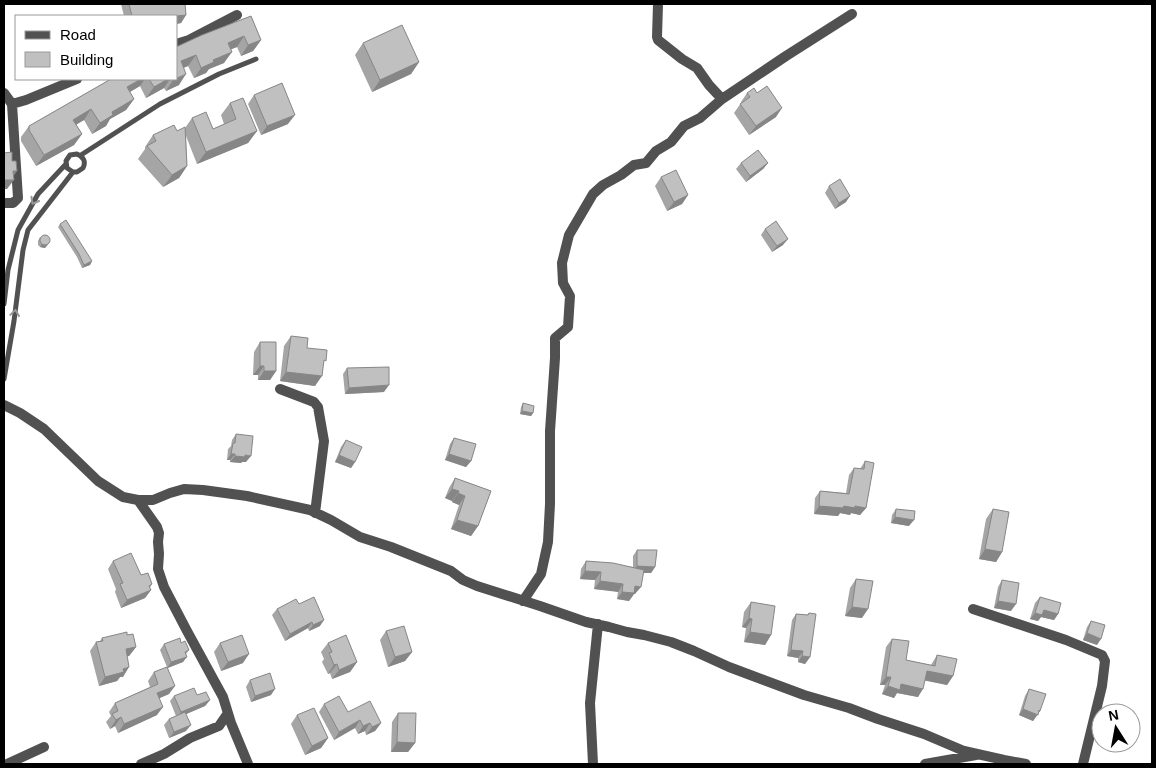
<svg xmlns="http://www.w3.org/2000/svg" width="1156" height="768" font-family="Arial,sans-serif">
<rect width="100%" height="100%" fill="#fff"/>
<g fill="none" stroke-linecap="round" stroke-linejoin="round">
<path stroke="#515151" stroke-width="5" d="M81 155 160 104 219 74 256 59
M4 304 8 270 18 230 38 194 66 164
M4 379 14 321 23 250 28 230 73 172H77L83 168C86 162 84 157 77 154L70 155 66 161 67 168 73 172"/>
<path stroke="#515151" stroke-width="10" d="M658 4 657 37 658 40 682 59 697 68 709 85 722 99
M176 44 189 40 237 15
M4 93 12 104 18 198 13 203H4
M12 104 26 100 77 79
M280 389 314 402 318 407 324 441 315 513
M4 405 20 413 44 429 98 481 123 497 138 500H153L170 493 184 489 203 490 247 496 310 510 331 520 360 537 391 547 451 571 463 580 477 586 540 606 586 622 609 627 627 632 644 635 671 642 694 651 729 667 804 695 849 708 878 719 924 734 964 751 1004 760 1026 764
M138 500 157 527 159 533 158 542 159 554 158 569 164 587 187 631 223 697 231 723 248 764
M523 601 541 574 548 542 550 504V431L555 358V338L568 327 570 296 563 283 562 263 569 235 593 194 603 185 621 175 634 165 646 163 656 151 671 142 684 126 700 118 722 99 786 56 852 14
M973 609 1066 640 1102 655 1105 661 1102 686 1083 764
M7 764 44 747
M141 764 164 754 190 738 219 726 228 713
M593 764 590 703 598 624
M925 764 976 755"/>
</g>
<path fill="#a5a5a5" d="M121 4H185L186 15 181 23 176 24V16H124Z
M251 16 261 40 253 51 241 56 237 47 230 49 224 63 209 69 206 73 194 78 188 66 183 68 179 85 166 91 164 88 146 98 140 86 130 92 134 99 126 110 110 119 106 126 92 134 84 120 76 124 82 134 74 145 36 166 21 141V137L29 126 111 79H176V47Z
M363 43 419 62 411 74 372 92 355 55Z
M747 93H757L776 117 749 135 734 113 741 103V102Z
M254 95 288 124 261 135 248 104Z
M230 103 257 131 248 143 197 164 186 136 187 166 179 178 163 187 138 159 145 149V147L153 135 177 131 185 128 192 118 213 129 224 124 221 115Z
M741 163H768L763 169 746 182 736 169Z
M661 177 688 195 682 204 667 211 655 186Z
M829 186 846 202 835 209 825 193Z
M60 224 92 261 90 265 82 268 77 257 58 227Z
M765 229 783 245 772 252 761 235Z
M40 237 47 245 45 248 40 247 38 245V241Z
M291 336 307 348 323 364 315 386 280 381 284 346Z
M260 342 276 371 270 380H258V375H253L254 352Z
M347 368 384 392 345 394 343 374Z
M523 403 533 413 531 416 520 414 521 407Z
M236 434 246 462H242L241 463 230 462V460H227L228 449 231 446 232 440Z
M454 438 471 461 466 467 445 460 450 444Z
M346 440 355 462 351 468 335 462 341 447Z
M865 461 866 508 860 515 851 513 850 515 840 513 838 516 814 514 815 498 820 491 846 493 849 475 854 468 860 469Z
M455 478 491 491 478 526 471 536 451 529 459 505 452 502V501L445 498 449 488Z
M896 509 909 526 891 523 892 515Z
M993 509 1002 552 996 562 979 559 986 519Z
M637 550 655 567 651 573H643L635 594H634L629 601 617 599 618 592 615 591 594 589 595 580 580 579 581 569 586 561 633 567V556Z
M113 561 141 575 151 590 145 598 121 608 115 592 116 589 108 569Z
M856 579 862 618 845 616 850 588Z
M1002 580 1011 611 994 608 998 587Z
M1040 597 1058 614 1054 620 1041 617 1038 621 1030 619 1035 603Z
M751 602 771 635 765 645 744 642 746 628 742 627 744 612Z
M299 604 320 626 309 631 308 628 285 641 272 615 277 609Z
M809 613 810 657 805 664 798 662V658L787 656 792 620 796 614 807 615Z
M1091 621 1097 645 1083 640 1087 627Z
M386 631 412 652 405 661 388 667 380 640Z
M127 635 136 647 129 656H127L123 677H120L117 681 99 686 90 651 96 642 100 641 102 638Z
M892 639 906 660 931 665 937 655 953 676 947 685 925 680 918 697 897 693 894 698 882 694 885 685H880L886 647Z
M181 643 189 650 186 654 183 662 168 668 169 694 159 698 157 715 118 733 115 726 110 729 106 722 111 716 109 712 115 703 150 687 148 681 154 672 167 667 160 650 164 644Z
M220 643 243 663 221 671 214 652Z
M328 643 357 662 350 672 332 679 330 673 328 674 322 662 324 659 321 652Z
M250 680 271 695 251 702 246 687Z
M1029 689 1040 711 1033 721 1019 715 1025 696Z
M197 695 210 700 205 706 186 714V731L169 738 164 725 169 719 176 716 170 701 174 696Z
M324 704 381 723 375 731 366 735 365 731 358 734 355 728 334 740 319 712Z
M398 713 415 743 408 752H391L392 722Z
M297 715 328 738 321 748 305 755 291 724Z"/>
<path fill="#868686" d="M186 15 181 23 176 24V16Z
M244 36 237 47 220 54 228 43Z
M261 40 253 51 241 56 248 45Z
M232 52 224 63 209 69 206 73 194 78 201 68 213 60Z
M196 55 188 66 176 71 181 61Z
M419 62 411 74 372 92 380 80Z
M186 74 179 85 166 91 173 80Z
M141 79H145L140 86 119 98 127 87Z
M168 79H170L164 88 146 98 154 87Z
M134 99 126 110 110 119 106 126 92 134 100 123 112 112Z
M782 108 776 117 749 135 756 126Z
M91 109 84 120 66 131 73 120Z
M295 115 288 124 261 135 267 126Z
M257 131 248 143 197 164 206 152Z
M82 134 74 145 36 166 44 155Z
M768 163 763 169 746 182 750 176Z
M187 166 179 178 163 187 172 175Z
M13 171H17L11 180H14L7 189H4V180Z
M688 195 682 204 667 211 674 202Z
M850 196 846 202 835 209 839 203Z
M788 239 783 245 772 252 777 246Z
M50 242 45 248 40 247 42 244Z
M92 261 90 265 82 268 84 265Z
M260 366H264L258 375H253Z
M264 371H276L270 380H258Z
M286 372 322 376 315 386 280 381Z
M389 385 384 392 345 394 349 388Z
M522 411 533 413 531 416 520 414Z
M231 454H235L230 460H227Z
M449 454 471 461 466 467 445 460Z
M245 455 251 456 246 462H242L241 463 230 462 235 456Z
M339 455 355 462 351 468 335 462Z
M452 489 459 491 452 501 445 498Z
M458 493 465 496 459 505 452 502Z
M819 506H855L866 508 860 515 851 513 850 515 840 513 838 516 814 514Z
M895 517 914 520 909 526 891 523Z
M457 520 478 526 471 536 451 529Z
M985 549 1002 552 996 562 979 559Z
M637 566 655 567 651 573H633Z
M585 571 601 572 595 580 580 579Z
M600 581 621 583 623 584 618 592 594 589Z
M152 584 147 592 151 590 145 598 121 608 127 600Z
M635 586 641 587 635 594H634L629 601 617 599 622 592Z
M998 601 1016 604 1011 611 994 608Z
M852 607 868 609 862 618 845 616Z
M1044 610 1058 614 1054 620 1041 617 1038 621 1030 619 1035 613Z
M749 618 752 619 746 628 742 627Z
M324 620 320 626 309 631 313 625Z
M312 622 308 628 285 641 290 634Z
M750 632 771 635 765 645 744 642Z
M1087 633 1101 639 1097 645 1083 640Z
M136 647 129 656 119 658 126 649Z
M791 650 803 651 798 658 787 656Z
M412 652 405 661 388 667 395 657Z
M249 654 243 663 221 671 228 662Z
M802 656 810 657 805 664 798 662Z
M187 657 183 662 167 668 171 662Z
M357 662 350 672 332 679 339 670Z
M337 664 330 673 328 674 334 665Z
M129 667 123 677H120L117 681 99 686 105 677 123 669Z
M927 671 953 676 947 685 922 680Z
M886 677H891L885 685H880Z
M901 684 923 689 918 697 897 693 894 698 882 694 888 686Z
M175 686 169 694 151 702 157 693Z
M275 689 271 695 251 702 255 696Z
M210 700 205 706 177 718 181 712Z
M163 707 157 715 118 733 124 724Z
M1023 709 1039 710 1040 711 1033 721 1019 715Z
M121 717 115 726 110 729 116 720Z
M360 720 355 728 334 740 339 732Z
M370 723 365 731 358 734 363 726Z
M381 723 375 731 366 735 372 727Z
M191 725 186 731 169 738 174 732Z
M328 738 321 748 305 755 312 746Z
M397 742 415 743 408 752H391Z"/>
<path fill="#c0c0c0" stroke="#868686" d="M129 4H185L186 15 176 16H132Z
M251 16 261 40 248 45 244 36 228 43 232 52 213 60 214 62 201 68 196 55 181 61 186 74 173 80V79H176V47L202 35Z
M402 25 419 62 380 80 363 43Z
M111 79H141L127 87 134 99 112 112 113 115 100 123 91 109 73 120 82 134 44 155 29 130V126Z
M149 79H168L154 87Z
M282 83 295 115 267 126 254 95Z
M767 86 782 108 756 126 740 104 750 97 747 93 754 88 757 93Z
M243 98 257 131 206 152 192 118 206 112 213 129 236 119 230 103Z
M174 125 177 131 185 127 187 166 172 175 147 146 156 141 153 135Z
M758 150 768 163 750 176 741 163Z
M12 152V161H16L17 171H13L14 180H4V153Z
M676 170 688 195 674 202 661 177Z
M840 179 850 196 839 203 829 186Z
M66 220 92 261 84 265 79 254 60 224Z
M776 221 788 239 777 246 765 229Z
M40 240a5 5 0 1 1 10 0a5 5 0 1 1-10 0Z
M291 336 308 338 307 348 327 350 326 361 324 360 322 376 286 372Z
M260 342H276V371H264V366H260Z
M389 367V385L349 388 347 368Z
M523 403 534 406 533 413 522 411Z
M236 434 253 436 251 456 245 455V457L235 456V454H231L233 443H235Z
M454 438 476 444 471 461 449 454Z
M346 440 362 447 355 462 339 455Z
M865 461 874 463 866 508 855 506V508L844 506 843 508 819 506 820 491 849 494 854 468 864 469Z
M455 478 491 491 478 526 457 520 465 496 458 493 459 491 452 489Z
M896 509 915 511 914 520 895 517Z
M993 509 1009 512 1002 552 985 549Z
M637 550H657L655 567 637 566Z
M131 553 141 575 148 573 152 584 149 586 151 590 127 600 120 584 123 583 113 561Z
M586 561 613 563 644 570 641 587 635 586 634 593 622 592 623 584 600 581 601 572 585 571Z
M856 579 873 581 868 609 852 607Z
M1002 580 1019 583 1016 604 998 601Z
M314 597 324 620 313 625 312 622 290 634 277 609 296 599 299 604Z
M1040 597 1061 603 1058 614 1044 610 1042 615 1035 613Z
M751 602 775 606 771 635 750 632 752 619 749 618Z
M809 613 816 614 810 657 802 656 803 651 791 650 796 614 808 615Z
M1091 621 1105 625 1101 639 1087 633Z
M404 626 412 652 395 657 386 631Z
M127 632V635L133 634 136 647 126 649 129 667 123 669 124 672 105 677 96 642 103 641 102 638Z
M242 635 249 654 228 662 220 643Z
M346 635 357 662 339 670 337 664 334 665 329 653 332 652 328 643Z
M180 638 181 643 185 641 189 650 185 652 187 657 171 662 164 644Z
M892 639 909 641 906 660 935 666 937 655 957 659 953 676 927 671 923 689 901 684 900 690 888 686 891 677H886Z
M167 667 175 686 157 693 163 707 124 724 121 717 116 720 112 714 118 711 115 703 158 684 154 672Z
M270 673 275 689 255 696 250 680Z
M194 688 197 695 206 692 210 700 181 712 174 696Z
M1029 689 1046 694 1040 711 1039 710 1038 715 1023 709Z
M339 696 348 712 370 701 381 723 372 727 370 723 363 726 360 720 339 732 324 704Z
M314 708 328 738 312 746 297 715Z
M185 712 191 725 174 732 169 719Z
M398 713H416L415 743 397 742Z"/>
<defs><path id="oneway-chevron" d="M-2-3.5L2.5 0L-2 3.5" fill="none" stroke-width="1.6" stroke-linecap="round" stroke-linejoin="round" transform="scale(1.25)"/></defs>
<g stroke="#979797">
<use href="#oneway-chevron" transform="translate(34 201) rotate(120)"/>
<use href="#oneway-chevron" transform="translate(15 313) rotate(-82)"/>
</g>
<rect width="1156" height="768" fill="none" stroke="#000000" stroke-width="10"/>
<rect x="15" y="15" width="162" height="65" fill="#ffffff" stroke="#999999"/>
<rect x="25" y="31" width="25" height="8" fill="#515151" stroke="#999999"/>
<text x="60" y="40" font-size="15" fill="#000000">Road</text>
<rect x="25" y="52" width="25" height="15" fill="#c0c0c0" stroke="#999999"/>
<text x="60" y="65" font-size="15" fill="#000000">Building</text>
<g transform="translate(1116 728) rotate(349)"><circle r="24" fill="#ffffff" stroke="#999999"/>
<path d="M0-4L9 19L0 12L-9 19Z" fill="#000000"/>
<text y="-8" font-size="14" font-weight="bold" text-anchor="middle" fill="#000000">N</text>
</g>
</svg>
